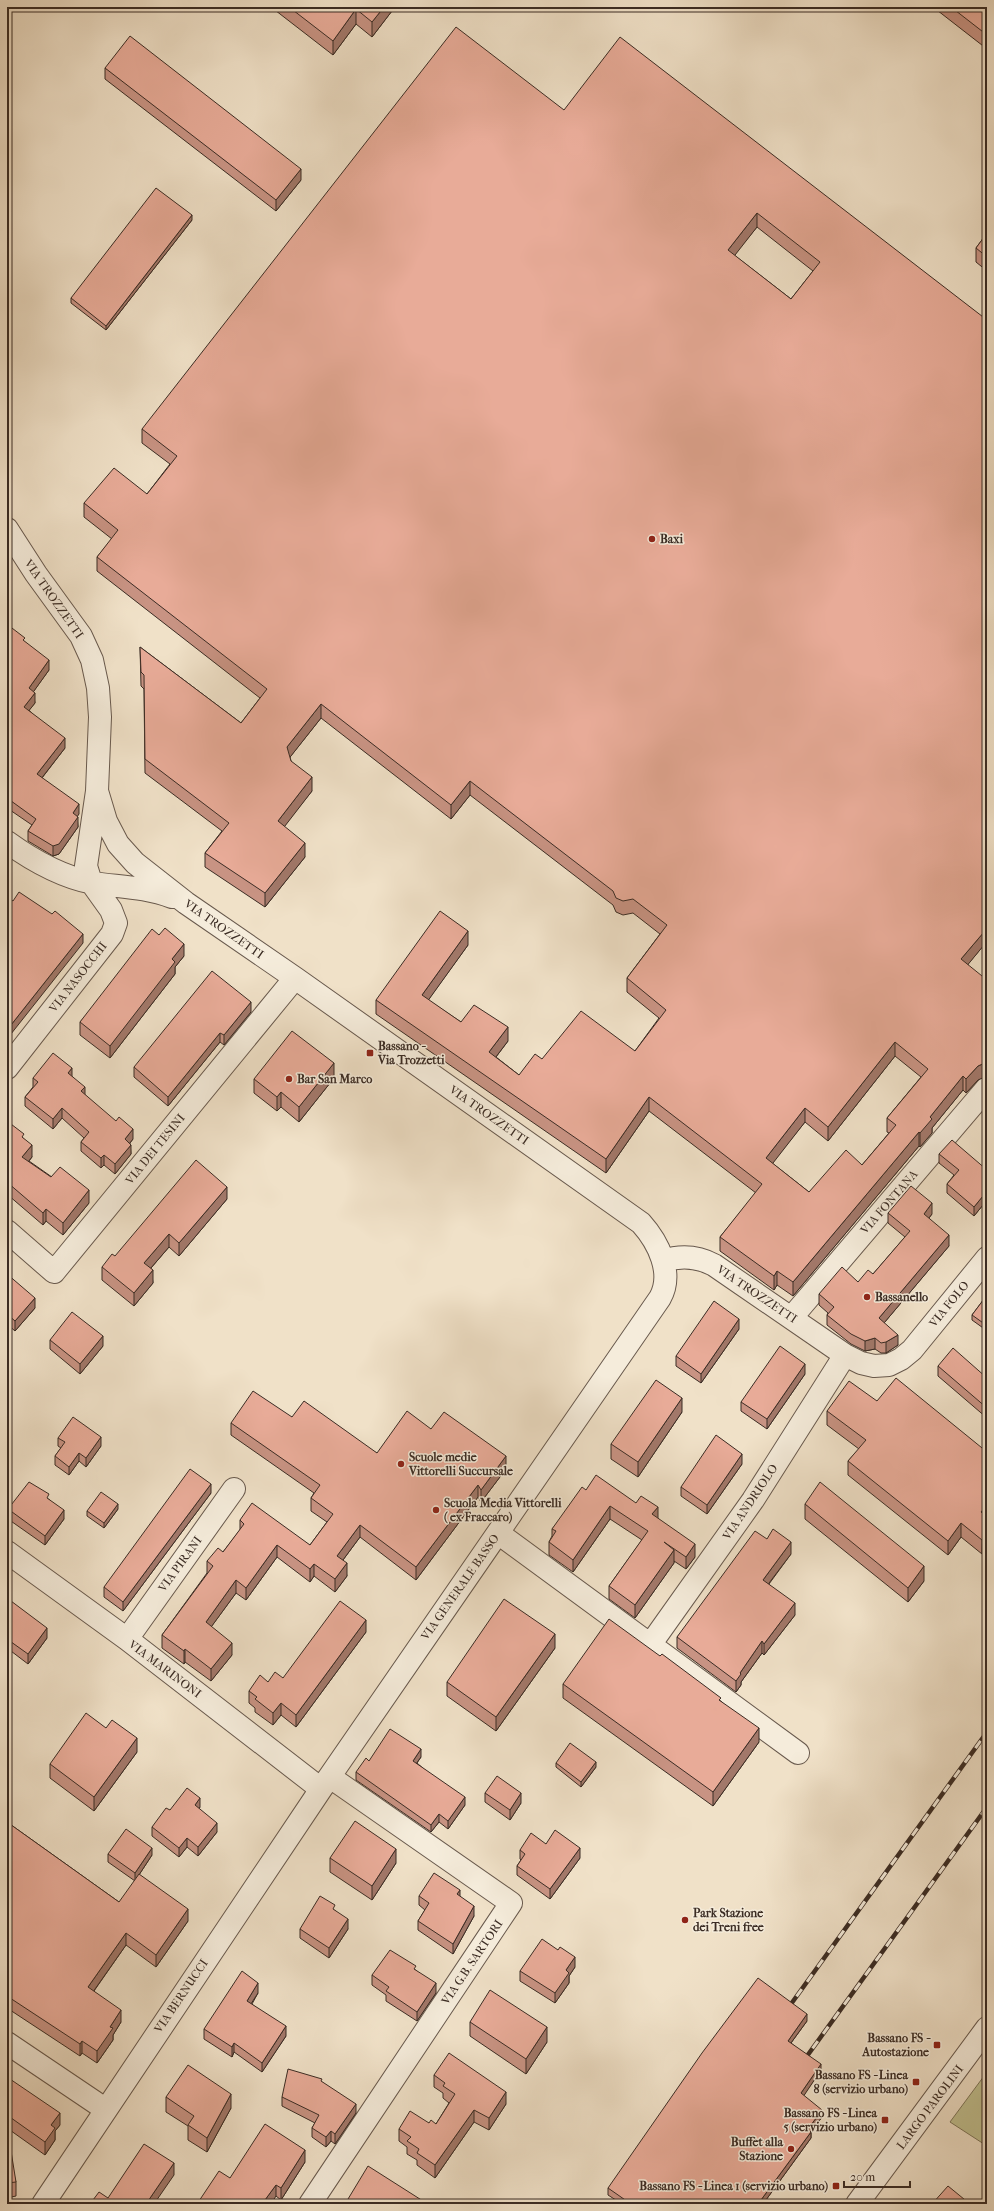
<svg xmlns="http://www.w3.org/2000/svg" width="994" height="2211" font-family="'IM FELL French Canon',serif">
<rect width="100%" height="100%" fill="#f0e1c8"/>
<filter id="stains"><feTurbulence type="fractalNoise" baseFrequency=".005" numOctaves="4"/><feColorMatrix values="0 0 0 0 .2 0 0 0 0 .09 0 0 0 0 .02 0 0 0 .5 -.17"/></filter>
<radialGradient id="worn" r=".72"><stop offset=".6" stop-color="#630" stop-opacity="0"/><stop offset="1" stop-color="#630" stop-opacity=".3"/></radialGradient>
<path fill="#c1c191" stroke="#7e765a" d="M987 2072V2146L950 2122Z"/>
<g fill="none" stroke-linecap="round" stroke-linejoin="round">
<defs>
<path id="minor" d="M7 529 36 574 81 636 92 660 98 688 100 717 97 791 86 866 91 882 111 910 116 923 112 934 7 1068
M7 842C32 860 62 877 93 883 120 887 146 887 172 897
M7 1231 54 1272 295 978
M663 1261C681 1255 697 1256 714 1265L845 1355 861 1363 874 1366 889 1365 901 1359 912 1350 987 1258
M792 1317 987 1088
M498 1533 798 1753
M7 1552 127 1639 321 1789
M127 1639 234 1489
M650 1645 753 1500 845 1355
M7 2043 105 2109
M43 2204 321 1789 660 1298C674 1273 658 1242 641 1223L295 978 186 903 135 863 118 844 106 821 97 791
M310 2204 511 1903 330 1777
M857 2204 987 2028"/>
</defs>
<use href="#minor" stroke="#68594d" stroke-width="24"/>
<use href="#minor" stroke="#f5ecdb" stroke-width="22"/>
<defs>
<path id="rail" d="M786 2011 987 1732
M802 2063 987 1807"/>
</defs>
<use href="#rail" stroke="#3b2c24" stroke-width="4.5"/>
<use href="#rail" stroke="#f5ecdb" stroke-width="3" stroke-dasharray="9" stroke-linecap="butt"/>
</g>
<path fill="#c89383" stroke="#3b2c24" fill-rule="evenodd" d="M271 7H395L372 37 356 24 333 55Z
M933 7H987V49Z
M105 68 301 180 276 211 105 79Z
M564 110 987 320V948L984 945 968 964 978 1080 966 1093 963 1090 932 1128V1133L920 1147 919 1146 793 1296 777 1285 774 1290 720 1251V1237L756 1193 649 1111 606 1173 376 1014V1000L468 945 428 1000 461 1022 508 1041 496 1057 519 1075 542 1059 635 1051 659 1018 627 992V978L660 934 633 913 623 915 616 912 613 905 470 795 451 819 321 718 290 757 291 761 312 791 284 826 305 857 265 907 205 867V853L222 831 145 773 144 689 141 686 140 647 241 723 260 698 97 571V557L112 539 84 517V503L147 494 170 464 142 443V429ZM757 227 813 271 791 299 734 255ZM895 1056 921 1077 887 1118V1132L889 1133 862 1165 809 1192 772 1163 805 1122 828 1141Z
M192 220 106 330 71 303V298Z
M987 233V271L976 262V248Z
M7 627 25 642 49 670 33 692 35 703 29 710 65 748 42 778 79 814 77 816 78 827 59 854 53 856 28 841V831L32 825 7 808Z
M159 935 184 956 175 967V974L110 1058 80 1035V1022Z
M251 1012 224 1045 220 1042 168 1106 134 1077V1067Z
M72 1076 85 1095 133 1139 130 1143 131 1154 115 1174 104 1165 101 1168 81 1151V1142L84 1138 62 1118 53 1129 25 1106V1097L33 1087V1078Z
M334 1078 299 1122 281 1107 277 1111 254 1093V1079Z
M987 1093V1110L986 1109V1095Z
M7 1121 24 1139 32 1157 29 1161 89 1203 63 1235 46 1221 43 1225 8 1195Z
M939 1154 987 1170V1200L974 1216 947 1193V1184L954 1175 939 1163Z
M227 1199 179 1256 169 1247 151 1268 153 1283 134 1306 102 1280V1267Z
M888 1213 932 1214 929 1218 949 1246 884 1323 898 1345 886 1353H881L875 1349 865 1351 851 1344 827 1325V1315L828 1313 819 1305V1294L858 1282 873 1274 905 1237 888 1223Z
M7 1274 35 1308 15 1331 7 1324Z
M987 1295V1329L986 1330 972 1320V1315Z
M739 1329 701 1383 676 1366V1356Z
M50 1340 103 1346 80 1374 50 1349Z
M938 1366 987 1378V1418L938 1376Z
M805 1374 767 1429 741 1411V1402Z
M877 1401 987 1452 982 1554 961 1537 948 1555 848 1475V1461L859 1449 827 1425V1411Z
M682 1412 638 1477 611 1459V1444Z
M292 1417 377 1453 431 1429 506 1469 481 1502 478 1497 416 1580 360 1537 343 1560 347 1576 335 1592 314 1576 310 1582 277 1557 246 1600 236 1593 211 1627 232 1655 211 1681 185 1662 184 1664 162 1648V1635L207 1573V1561L223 1552 240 1530V1520L310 1545 327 1522 311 1511V1498L314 1493 231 1435V1423Z
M58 1438 101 1446 86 1467 79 1461 69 1475 55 1465V1456L61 1448 58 1446Z
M742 1464 707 1514 681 1496V1487Z
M586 1490 658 1518 695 1557 686 1569 674 1561V1563L635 1618 609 1599V1586L642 1540 610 1519 573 1572 549 1555V1542L552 1536V1529Z
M211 1493 123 1611 104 1597V1587Z
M49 1499 64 1519 45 1545 8 1519V1509Z
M805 1504 924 1581 908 1602 805 1519Z
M118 1509 104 1528 87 1516V1511Z
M767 1539 791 1554 769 1584 795 1615 764 1655 762 1653 741 1682V1685L736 1692 677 1648V1637Z
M7 1598 47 1638 28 1664 7 1648Z
M366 1632 296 1727 281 1715 273 1725 255 1712V1708L249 1703V1691L268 1682 283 1678Z
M555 1648 496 1731 447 1696V1682Z
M563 1684 721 1701 759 1742 713 1806 563 1698Z
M137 1752 94 1811 50 1778V1764Z
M421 1757 417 1763 465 1805 448 1829 439 1822 431 1832 356 1780V1772L369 1761Z
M556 1763 596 1767 581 1787 556 1767Z
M485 1793 521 1803 510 1820 485 1802Z
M200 1807 199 1809 217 1832 198 1856 187 1847 179 1857 152 1836V1827L170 1810Z
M7 1822 119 1902 188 1921 156 1967 126 1945 94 1991 121 2022 113 2035V2040L97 2063 82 2053 80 2056 7 2008Z
M546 1844 580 1858 550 1899 517 1875V1866L521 1860 520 1859V1850Z
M108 1854 152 1855 135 1881 108 1862Z
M330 1858 396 1863 372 1900 330 1872Z
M419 1896H460L474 1916 453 1954 418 1930V1921L425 1910 419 1905Z
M335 1910 348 1929 329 1958 300 1938V1929Z
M575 1967 569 1976V1983L555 2003 520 1981V1971Z
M416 1970 436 1993 417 2021 386 2001V1995L372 1985V1975Z
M258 1993 252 2004 286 2036 262 2072 234 2052 232 2057 204 2039V2029Z
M807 2021 791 2043 821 2070 803 2096 822 2117 811 2132V2138L763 2204H622L608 2195V2188Z
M470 2022 547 2042 526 2074 470 2036Z
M434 2075 506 2104 489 2130 474 2122 435 2178 417 2165V2160L407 2154V2147L399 2141V2129L429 2123 436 2124 449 2103 443 2098V2093L434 2087Z
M7 2077 60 2125 55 2131V2140L45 2155 7 2128Z
M322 2082 356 2113 335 2144 331 2141 326 2147 312 2137V2128L315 2123 282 2106V2097Z
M166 2097 231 2108 207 2152 188 2140V2126L166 2112Z
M7 2152 16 2182V2196L7 2198Z
M305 2162 281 2200 276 2196 230 2178Z"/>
<path fill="#a2786a" stroke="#3b2c24" d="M384 7H395L372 37V22Z
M356 9V24L333 55V41Z
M301 169V180L276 211V200Z
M757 213V227L728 264V250Z
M192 215V220L106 330V326Z
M49 660V670L29 698V688Z
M35 693V703L24 717V707Z
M321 704V718L287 761V747Z
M65 738V748L37 784V774Z
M312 777V791L278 835V821Z
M470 781V795L451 819V805Z
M79 804V814L73 823V813Z
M78 817V827L59 854 53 856V846Z
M305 843V857L265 907V893Z
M468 931V945L422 1009V995Z
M984 932V945L961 973V959Z
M83 934V943L7 1039V1030Z
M184 944V956L175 967V974L110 1058V1046L172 959Z
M251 1002V1012L224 1045V1035Z
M508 1027V1041L489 1066V1052Z
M220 1033V1042L168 1106V1097Z
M895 1042V1056L828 1141V1127Z
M987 1062V1076L978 1080 966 1093V1079L978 1066Z
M334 1063V1078L299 1122V1107Z
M72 1068V1078L68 1073Z
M963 1076V1090L932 1128V1133L920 1147V1133L930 1117Z
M85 1087V1096L81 1091Z
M281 1092V1107L277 1111V1097Z
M649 1097V1111L606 1173V1159Z
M62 1108V1118L53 1129V1119Z
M805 1108V1122L766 1172V1158Z
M133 1129V1139L125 1149V1139Z
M919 1132V1146L793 1296V1282Z
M32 1145V1157L22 1169V1157Z
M131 1145V1154L115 1174V1164Z
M104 1155V1165L101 1168V1158Z
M8 1183V1195L7 1196V1184Z
M227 1187V1199L179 1256V1243Z
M89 1190V1203L63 1235V1223Z
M987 1191V1200L974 1216V1207Z
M932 1203V1214L924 1224V1214Z
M46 1209V1221L43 1225V1213Z
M169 1234V1247L144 1276V1263Z
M949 1235V1246L879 1329V1318Z
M153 1270V1283L134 1306V1293Z
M777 1271V1285L774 1290V1276Z
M35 1298V1308L15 1331V1321Z
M739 1319V1329L701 1383V1374Z
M987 1324V1329L986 1330V1325Z
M898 1335V1345L886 1353V1342Z
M103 1336V1346L80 1374V1364Z
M875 1338V1349L865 1351V1341Z
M805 1364V1374L767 1429V1419Z
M682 1398V1412L638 1477V1462Z
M101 1437V1446L86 1467V1458Z
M79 1453V1461L69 1475V1467Z
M742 1454V1464L707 1514V1505Z
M506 1456V1469L481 1502V1490Z
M211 1484V1493L123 1611V1602Z
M478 1485V1497L416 1580V1567Z
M118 1504V1509L104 1528V1523Z
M987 1505V1519L981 1512Z
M610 1506V1519L573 1572V1560Z
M658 1507V1520L652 1514Z
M64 1510V1519L45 1545V1536Z
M961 1523V1537L948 1555V1541Z
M360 1525V1537L337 1568V1556Z
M987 1535V1548L982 1554V1540Z
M791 1542V1554L763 1591V1580Z
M695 1544V1557L686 1569V1557Z
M277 1545V1557L246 1600V1588Z
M674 1550V1563L635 1618V1605Z
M347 1563V1576L335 1592V1579Z
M314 1564V1576L310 1582V1569Z
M924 1566V1581L908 1602V1588Z
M236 1580V1593L206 1634V1622Z
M795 1603V1615L764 1655V1644Z
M366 1620V1632L296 1727V1715Z
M47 1628V1638L28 1664V1654Z
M555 1634V1648L496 1731V1717Z
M762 1641V1653L741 1682V1685L736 1692V1681L740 1673Z
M232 1643V1655L211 1681V1669Z
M185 1649V1662L184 1664V1651Z
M281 1703V1715L273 1725V1713Z
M759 1728V1742L713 1806V1792Z
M137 1738V1752L94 1811V1797Z
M421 1749V1757L413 1768V1761Z
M596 1762V1767L581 1787V1782Z
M521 1793V1803L510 1820V1810Z
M465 1797V1805L448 1829V1821Z
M200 1798V1807L195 1814V1805Z
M439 1814V1822L431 1832V1825Z
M217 1823V1832L198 1856V1847Z
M187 1838V1847L179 1857V1848Z
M152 1848V1855L135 1881V1873Z
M580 1848V1858L550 1899V1889Z
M396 1849V1863L372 1900V1886Z
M460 1890V1900L457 1894Z
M474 1906V1916L453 1954V1944Z
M188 1909V1921L156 1967V1955Z
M348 1919V1929L329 1958V1948Z
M126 1933V1945L88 1999V1987Z
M575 1957V1967L569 1976V1983L555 2003V1993L566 1970Z
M258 1983V1993L247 2010V2001Z
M436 1983V1993L417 2021V2012Z
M121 2010V2022L113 2035V2040L97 2063V2051L110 2027Z
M807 2014V2021L788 2047V2041Z
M286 2026V2036L262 2072V2063Z
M547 2027V2042L526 2074V2059Z
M82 2041V2053L80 2056V2044Z
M234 2043V2052L232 2057V2047Z
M821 2064V2070L801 2100V2093Z
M506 2092V2104L489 2130V2118Z
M231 2094V2108L207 2152V2138Z
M356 2104V2113L335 2144V2134Z
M474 2110V2122L435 2178V2165Z
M822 2110V2117L808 2136V2129Z
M60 2113V2125L55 2131V2140L45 2155V2142L51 2125Z
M331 2131V2141L326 2147V2137Z
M811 2132V2138L763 2204H758Z
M305 2150V2162L281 2200V2188Z
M174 2163V2175L154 2204H146Z
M276 2185V2196L271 2204H262Z"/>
<path fill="#e8ab98" stroke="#3b2c24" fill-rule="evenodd" d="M289 7H384L372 22 356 9 333 41Z
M951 7H987V35Z
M456 27 564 110 620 37 987 320V934L984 932 961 959 987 980V1047L985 1049 987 1050V1062L978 1066 966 1079 963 1076 930 1117 932 1119 920 1133 919 1132 793 1282 777 1271 774 1276 720 1237 762 1184 649 1097 606 1159 376 1000 440 911 468 931 422 995 461 1022 474 1005 508 1027 489 1052 519 1075 535 1054 542 1059 581 1011 635 1051 666 1010 627 978 667 925 633 899 623 901 616 898 613 891 470 781 451 805 321 704 287 747 291 761 312 777 278 821 305 843 265 893 205 853 229 823 145 759 144 675 141 672 140 647 241 723 267 689 97 557 118 530 84 503 114 468 147 494 177 456 142 429ZM757 213 820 262 791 299 728 250ZM895 1042 928 1069 887 1118 896 1125 862 1165 846 1150 809 1192 766 1158 805 1108 828 1127Z
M130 36 301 169 276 200 105 68Z
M156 188 192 215 106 326 71 298Z
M987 233V257L976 248Z
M8 625 25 638 23 640 49 660 29 688 35 693 24 707 65 738 37 774 79 804 73 813 78 817 59 844 53 846 28 831 36 819 7 798V627Z
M19 892 52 914 55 911 83 934 7 1030V971L9 969 7 967V897L13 901Z
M165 928 184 944 172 959 175 962 110 1046 80 1022 152 929 159 935Z
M212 971 251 1002 224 1035 220 1033 168 1097 134 1067Z
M292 1031 334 1063 299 1107 281 1092 277 1097 254 1079Z
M53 1053 72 1068 68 1073 85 1087 81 1091 116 1121 119 1117 133 1129 125 1139 131 1145 115 1164 104 1155 101 1158 81 1142 89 1132 62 1108 53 1119 25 1097 38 1082 33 1078Z
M7 1121 24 1134 22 1137 32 1145 22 1157 51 1177 60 1167 89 1190 63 1223 46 1209 43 1213 8 1183 7 1184Z
M952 1140 987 1170V1191L974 1207 947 1184 959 1170 939 1154Z
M196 1160 227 1187 179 1243 169 1234 144 1263 153 1270 134 1293 102 1267 112 1254 115 1256Z
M911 1186 932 1203 924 1214 949 1235 879 1318 898 1335 886 1342 881 1343 875 1338 865 1341 851 1334 827 1315 834 1307 819 1294 842 1267 858 1282 868 1270 873 1274 910 1231 888 1213Z
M7 1274 35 1298 15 1321 7 1314Z
M987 1295V1324L986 1325 972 1315Z
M714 1301 739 1319 701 1374 676 1356Z
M72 1312 103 1336 80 1364 50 1340Z
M780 1346 805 1364 767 1419 741 1402Z
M953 1348 987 1378V1408L938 1366Z
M896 1378 987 1452V1505L981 1512 987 1517V1535L982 1540 961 1523 948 1541 848 1461 866 1440 827 1411 849 1381 877 1401Z
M656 1380 682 1398 638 1462 611 1444Z
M253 1391 292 1417 304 1401 377 1453 407 1411 431 1429 444 1412 506 1456 481 1490 478 1485 416 1567 360 1525 337 1556 347 1563 335 1579 314 1564 310 1569 277 1545 246 1588 236 1580 206 1622 232 1643 211 1669 185 1649 184 1651 162 1635 213 1566 207 1561 218 1548 223 1552 244 1524 240 1520 252 1503 310 1545 333 1514 311 1498 320 1485 231 1423Z
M73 1417 101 1437 86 1458 79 1453 69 1467 55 1456 65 1442 58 1438Z
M716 1435 742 1454 707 1505 681 1487Z
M190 1469 211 1484 123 1602 104 1587Z
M596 1475 636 1503 641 1496 658 1507 652 1514 695 1544 686 1557 664 1542 674 1550 635 1605 609 1586 648 1531 610 1506 573 1560 549 1542 556 1531 552 1529 582 1487 586 1490Z
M29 1482 49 1494 47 1498 64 1510 45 1536 8 1509Z
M820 1482 924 1566 908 1588 805 1504Z
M101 1492 118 1504 104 1523 87 1511Z
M773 1529 791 1542 763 1580 795 1603 764 1644 762 1641 740 1673 741 1674 736 1681 677 1637 755 1531 767 1539Z
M7 1598 47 1628 28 1654 7 1639Z
M504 1599 555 1634 496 1717 447 1682Z
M340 1601 366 1620 296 1715 281 1703 273 1713 255 1699 257 1697 249 1691 260 1675 268 1682 275 1672 283 1678Z
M609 1619 660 1656 662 1654 721 1698 719 1700 759 1728 713 1792 563 1684Z
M86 1713 106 1728 112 1720 137 1738 94 1797 50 1764Z
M390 1729 421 1749 413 1761 465 1797 448 1821 439 1814 431 1825 356 1772 366 1758 369 1761Z
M570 1743 596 1762 581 1782 556 1763Z
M497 1776 521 1793 510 1810 485 1793Z
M187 1788 200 1798 195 1805 217 1823 198 1847 187 1838 179 1848 152 1827 166 1808 170 1810Z
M355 1821 396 1849 372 1886 330 1858Z
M7 1822 119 1902 139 1874 188 1909 156 1955 126 1933 88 1987 121 2010 110 2027 113 2028 97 2051 82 2041 80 2044 7 1996Z
M126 1829 152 1848 135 1873 108 1854Z
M555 1830 580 1848 550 1889 517 1866 525 1854 520 1850 531 1833 546 1844Z
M434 1873 460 1890 457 1894 474 1906 453 1944 418 1921 429 1903 419 1896Z
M320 1896 335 1905 333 1909 348 1919 329 1948 300 1929Z
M542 1939 558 1950 560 1947 575 1957 566 1970 569 1973 555 1993 520 1971Z
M390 1950 416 1966 414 1969 436 1983 417 2012 386 1991 389 1987 372 1975Z
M242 1971 258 1983 247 2001 286 2026 262 2063 234 2043 232 2047 204 2029Z
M758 1978 807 2014 788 2041 821 2064 801 2093 822 2110 808 2129 811 2132 758 2204H631L608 2188 702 2053Z
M490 1990 547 2027 526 2059 470 2022Z
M449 2053 506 2092 489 2118 474 2110 435 2165 417 2153 419 2149 407 2141 411 2137 399 2129 410 2111 429 2123 431 2120 436 2124 455 2094 443 2086 445 2083 434 2075Z
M188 2065 231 2094 207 2138 188 2125 194 2116 166 2097Z
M288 2069 322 2079 321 2081 356 2104 335 2134 331 2131 326 2137 312 2128 319 2115 282 2097Z
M7 2077 60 2113 51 2125 55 2128 45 2142 7 2115Z
M265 2124 305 2150 281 2188 276 2185 262 2204H197L219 2171 230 2178Z
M144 2144 174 2163 146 2204H90L99 2192 108 2198Z
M11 2151 16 2182 7 2183V2152Z
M368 2166 423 2201 421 2204H345Z
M948 2186 970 2204H932Z"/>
<g fill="#8f2418" stroke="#f5ecdb" stroke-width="1.5">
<circle cx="652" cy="539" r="4"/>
<rect x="366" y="1049" width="8" height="8" rx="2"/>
<circle cx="289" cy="1079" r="4"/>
<circle cx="867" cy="1297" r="4"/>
<circle cx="401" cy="1464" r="4"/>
<circle cx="436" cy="1510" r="4"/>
<circle cx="685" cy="1920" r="4"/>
<rect x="933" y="2041" width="8" height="8" rx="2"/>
<rect x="912" y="2078" width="8" height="8" rx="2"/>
<rect x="881" y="2116" width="8" height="8" rx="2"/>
<circle cx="791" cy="2149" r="4"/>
<rect x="832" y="2182" width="8" height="8" rx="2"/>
</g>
<g text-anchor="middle" stroke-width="3" stroke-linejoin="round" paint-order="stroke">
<g font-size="12" font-weight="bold" fill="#3b2c24" stroke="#f5ecdb" text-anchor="start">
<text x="660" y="543">Baxi</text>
<text x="378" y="1050">Bassano -<tspan x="378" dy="14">Via Trozzetti</tspan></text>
<text x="297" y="1083">Bar San Marco</text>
<text x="875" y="1301">Bassanello</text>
<text x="409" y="1461">Scuole medie<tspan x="409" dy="14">Vittorelli Succursale</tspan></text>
<text x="444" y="1507">Scuola Media Vittorelli<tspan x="444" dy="14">( ex Fraccaro)</tspan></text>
<text x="693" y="1917">Park Stazione<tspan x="693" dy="14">dei Treni free</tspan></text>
<text x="929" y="2042" text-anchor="end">Bassano FS -<tspan x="929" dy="14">Autostazione</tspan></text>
<text x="908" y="2079" text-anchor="end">Bassano FS - Linea<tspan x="908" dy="14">8 (servizio urbano)</tspan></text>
<text x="877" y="2117" text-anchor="end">Bassano FS - Linea<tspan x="877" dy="14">5 (servizio urbano)</tspan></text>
<text x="783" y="2146" text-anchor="end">Buffet alla<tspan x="783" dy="14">Stazione</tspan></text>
<text x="828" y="2190" text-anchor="end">Bassano FS - Linea 1 (servizio urbano)</text>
</g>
<g font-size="12" fill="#3b2c24" stroke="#f5ecdb">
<text transform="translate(54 599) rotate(55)" y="4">VIA TROZZETTI</text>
<text transform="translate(224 929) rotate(35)" y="4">VIA TROZZETTI</text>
<text transform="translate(78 977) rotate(-52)" y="4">VIA NASOCCHI</text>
<text transform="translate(489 1115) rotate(35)" y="4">VIA TROZZETTI</text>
<text transform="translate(155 1149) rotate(-51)" y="4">VIA DEI TESINI</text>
<text transform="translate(889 1202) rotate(-49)" y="4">VIA FONTANA</text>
<text transform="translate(757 1294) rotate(34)" y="4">VIA TROZZETTI</text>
<text transform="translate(949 1304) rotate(-51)" y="4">VIA FOLO</text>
<text transform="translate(750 1502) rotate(-56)" y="4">VIA ANDRIOLO</text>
<text transform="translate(180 1564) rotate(-54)" y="4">VIA PIRANI</text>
<text transform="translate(460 1587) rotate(-55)" y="4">VIA GENERALE BASSO</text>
<text transform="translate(165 1669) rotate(37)" y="4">VIA MARINONI</text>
<text transform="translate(472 1962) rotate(-56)" y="4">VIA G.B. SARTORI</text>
<text transform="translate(181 1996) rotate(-56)" y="4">VIA BERNUCCI</text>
<text transform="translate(930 2107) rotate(-53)" y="4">LARGO PAROLINI</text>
</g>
</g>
<rect width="994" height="2211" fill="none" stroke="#f0e1c8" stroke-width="24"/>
<rect x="8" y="8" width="978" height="2195" fill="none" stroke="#3b2c24" stroke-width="2"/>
<rect x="12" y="12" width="970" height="2187" fill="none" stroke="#3b2c24"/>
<path d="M844 2181v6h66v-6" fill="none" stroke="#3b2c24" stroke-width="2"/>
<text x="850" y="2181" font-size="12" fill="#3b2c24" stroke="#f5ecdb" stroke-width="3" paint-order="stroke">20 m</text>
<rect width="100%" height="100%" filter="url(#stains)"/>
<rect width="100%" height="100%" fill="url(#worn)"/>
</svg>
